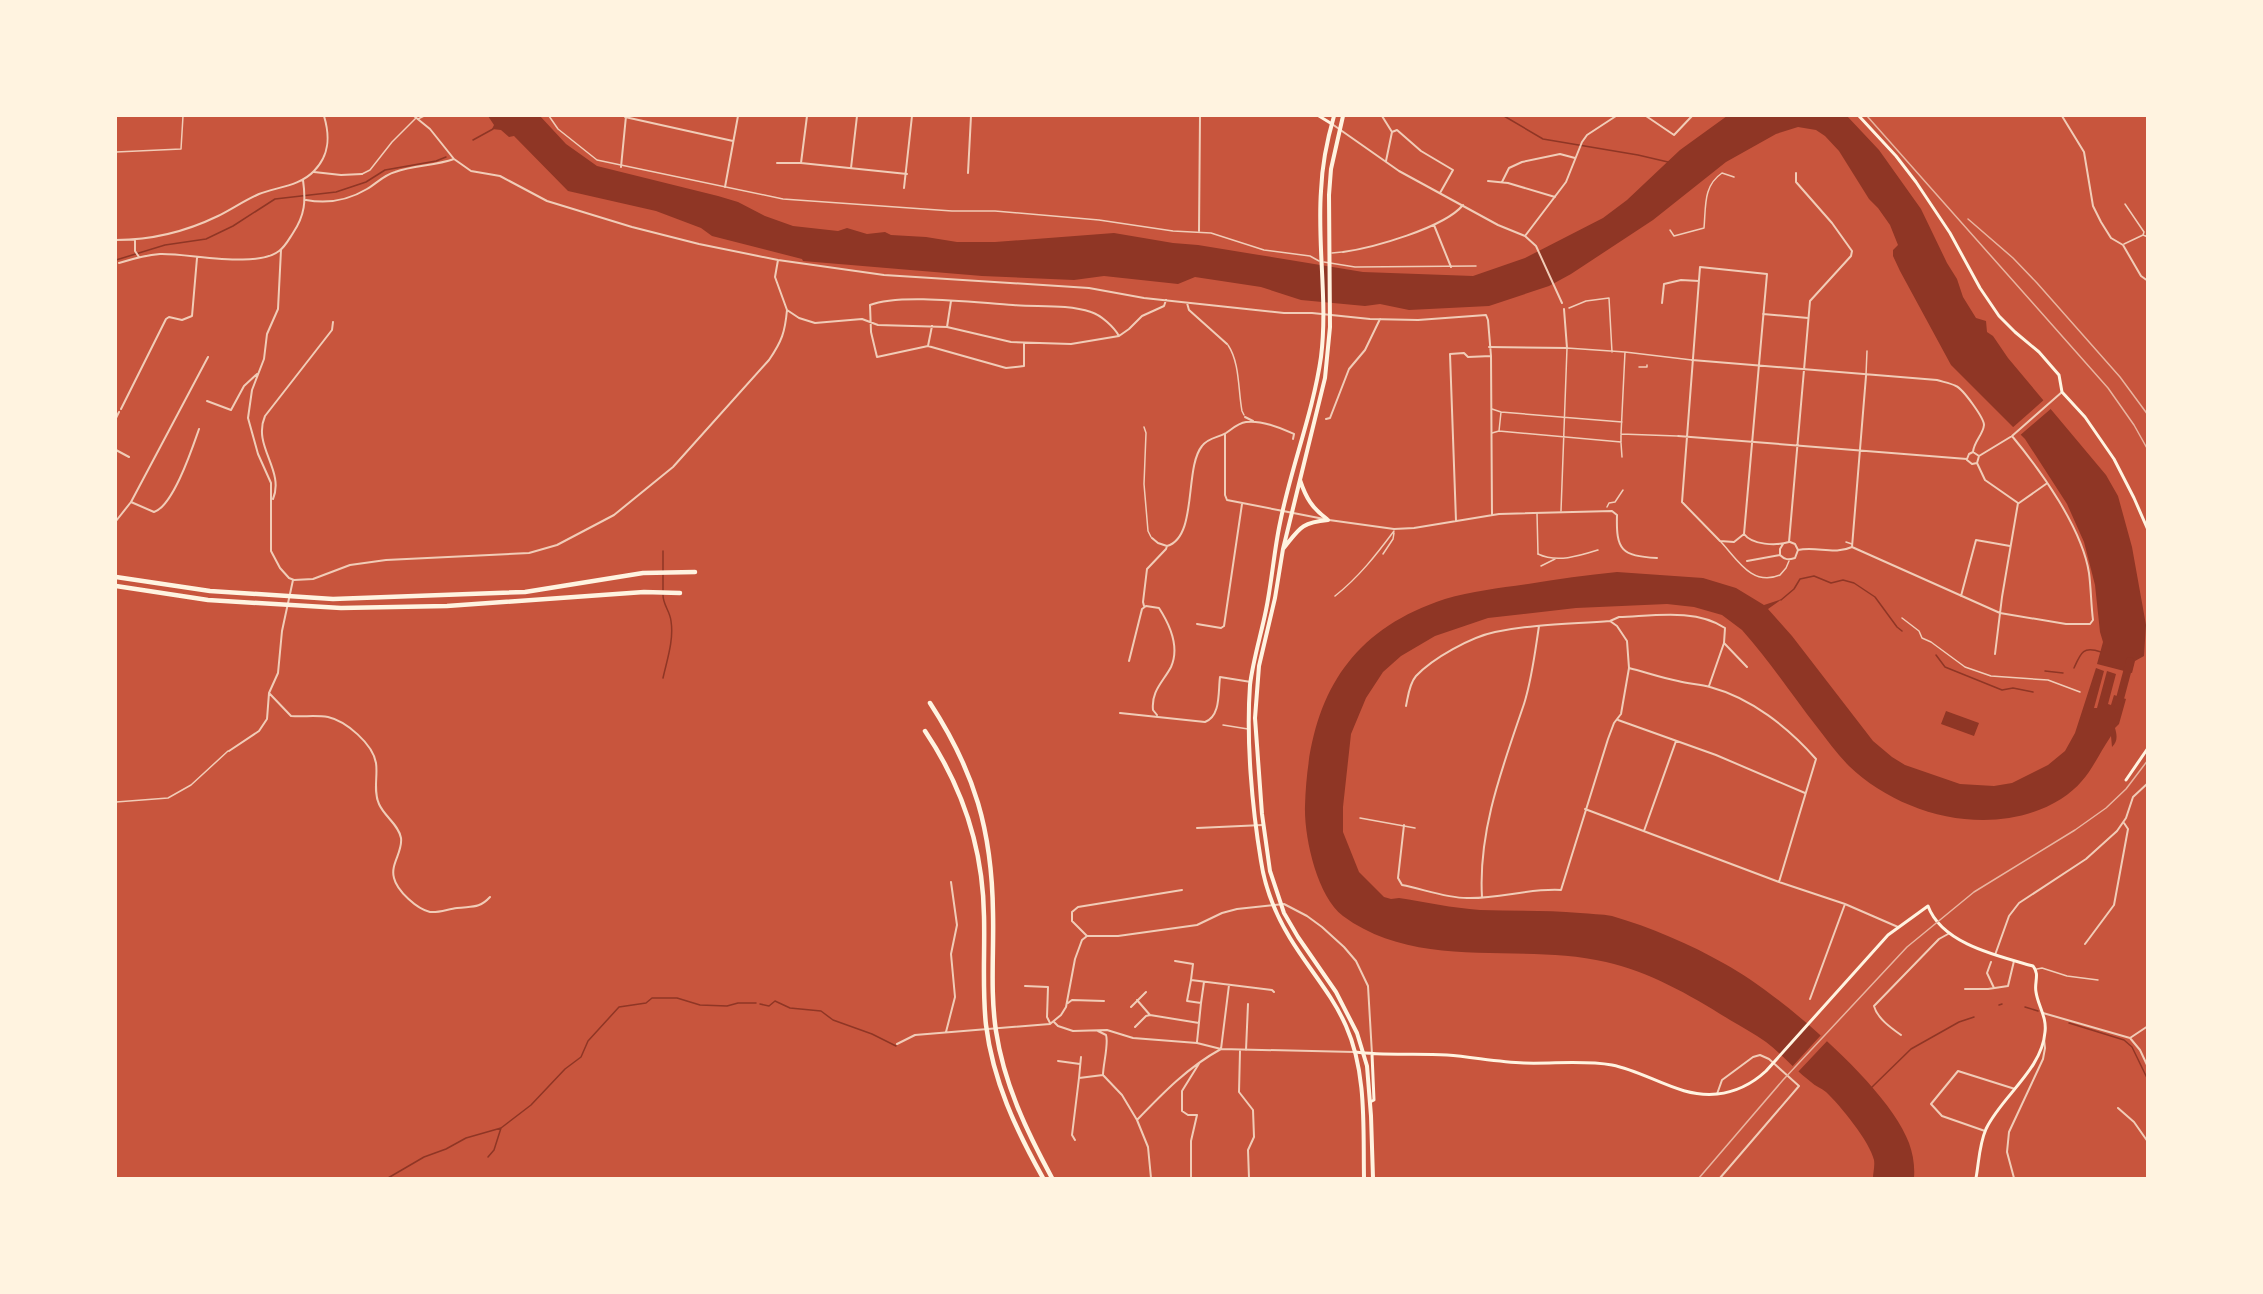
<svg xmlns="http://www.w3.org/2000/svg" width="2263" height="1294" font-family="'DM Sans',sans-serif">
<rect width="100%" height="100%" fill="#c8553d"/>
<path fill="#8f3625" d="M488 116H540L566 144 597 166 718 196 738 202 765 216 793 226 838 231 847 228 867 234 885 232 891 235 926 237 957 242H995L1114 233 1173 243 1198 245 1363 272 1473 276 1525 258 1603 218 1627 200 1680 150 1727 116H1847L1879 150 1921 209 1947 263 1957 279 1963 297 1976 318 1986 321 1987 332 1993 336 2008 358 2106 475 2118 496 2132 547 2146 625 2144 656 2135 661 2132 673 2097 664 2103 642 2100 632 2095 585 2084 542 2067 504 2025 439 1951 365 1900 271 1893 256V250L1898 245 1890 225 1878 208 1869 199 1839 151 1825 136 1816 130 1798 127 1776 134 1726 162 1653 220 1571 274 1549 286 1489 306 1409 310 1380 304 1365 306 1301 300 1261 287 1195 277 1178 284 1104 276 1074 280 982 276 803 261 802 259 712 236 701 228 656 211 568 191 514 136 509 137 501 130 492 129 494 125Z
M1617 572 1703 578 1736 588 1764 605 1782 599 1768 609 1792 636 1873 741 1892 757 1905 765 1960 784 1994 786 2012 783 2048 765 2065 751 2075 733 2096 668 2104 671 2094 708H2097L2107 671 2116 674 2108 704 2111 705 2114 695 2126 699 2119 724 2115 728C2117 735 2118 741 2112 747L2111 736C2094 761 2089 781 2061 799 1995 840 1902 817 1849 766 1837 754 1827 740 1817 727 1792 695 1769 660 1742 630L1722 615 1694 607 1667 604 1576 608 1488 618 1435 636 1401 656 1383 672 1366 698 1351 734 1343 807V832L1359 872 1384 897 1391 899 1399 898C1425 902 1452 908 1480 910 1513 911 1546 910 1580 913 1590 914 1602 914 1612 916 1650 927 1690 944 1725 964 1777 992 1889 1087 1909 1143 1913 1154 1915 1166 1914 1178H1873C1873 1173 1875 1166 1874 1160 1870 1142 1840 1105 1826 1092 1821 1088 1815 1086 1811 1082 1795 1070 1782 1054 1766 1042 1755 1034 1742 1027 1730 1020 1692 996 1650 972 1606 962 1520 942 1419 972 1343 916 1317 896 1304 837 1305 806 1308 704 1344 632 1445 599 1472 591 1500 588 1528 584 1557 579 1587 575 1617 572Z
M1946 711 1979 723 1974 736 1941 724Z"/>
<path fill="#c8553d" d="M2046 398 2053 407 2018 437 2011 429Z
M1822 1034 1829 1039 1797 1073 1791 1068Z"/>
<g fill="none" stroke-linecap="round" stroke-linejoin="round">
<path stroke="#8f3625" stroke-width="1.5" d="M1504 116 1543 139 1638 155 1668 162
M473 140 493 129
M116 260 165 245 206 239 233 226 275 199 336 192 366 182 385 170 436 161 446 157
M663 590V551
M663 595C663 605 670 611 671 621 674 640 667 660 663 678
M1781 600 1794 589 1800 579 1814 576 1831 583 1843 580 1854 583 1875 597 1897 627 1902 631
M1936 655 1945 667 2002 690 2013 688 2033 692
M2074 668C2081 652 2083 646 2101 652
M2045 671 2063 673
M760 1004 769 1006 775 1001 790 1008 821 1011 833 1020 872 1034 896 1046
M1999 1005 2002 1004
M2025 1007 2038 1011
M2069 1023 2124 1040 2132 1047 2148 1080
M1870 1089 1911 1049 1959 1022 1974 1017
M488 1157 494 1150 501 1128
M388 1178 424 1157 446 1149 466 1138 501 1128 531 1105 565 1069 581 1057 588 1041 619 1007 646 1003 652 998H677L700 1005 727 1006 738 1003H756"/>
<path stroke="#8f3625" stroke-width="8" d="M2118 706 2130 661"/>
<path stroke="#f1ccb7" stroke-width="1.5" d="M549 116 558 129 597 160 783 199 952 211H995L1099 220 1173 231 1211 233 1264 250 1310 256 1319 261
M418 119 424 116
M116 152 181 149 183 116
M362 174 370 170 392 142 416 118
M2125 204 2144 232 2143 235
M2124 244 2143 235 2148 237
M1332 253 1342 252
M1324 262 1355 267 1476 266
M1228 345C1240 363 1238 390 1242 411L1244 415
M1866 375 1867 351
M1144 427 1146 433 1144 484 1148 531 1151 537
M1721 542C1737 559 1752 587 1780 575L1786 568 1789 561
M1383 554 1393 539 1394 533
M1538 554C1557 563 1579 556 1598 550
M1541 566 1555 559
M1335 596C1359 577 1376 555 1394 531
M1902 618 1919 631 1922 638 1931 642 1965 667 1991 676 2048 680 2080 692
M1223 725 1248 729
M116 802 168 798 191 785 228 751
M1360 818 1415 828
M2037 969 2042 968 2067 976 2098 980"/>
<path stroke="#f1ccb7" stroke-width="1.5" d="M1670 230 1674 236 1704 228C1706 206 1703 186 1722 173L1734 177
M1569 308 1586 301 1609 298 1612 352
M1639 367H1647V365
M1492 409 1501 412
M1499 431 1501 412 1622 422
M1492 433 1499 431 1621 442V435
M1677 436 1621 434 1625 352 1692 360
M1621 443 1622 457
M1607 507 1609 503 1615 502 1623 490
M1561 511 1567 348 1625 352
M1537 513 1538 554
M1846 542 1852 544"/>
<path stroke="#f1ccb7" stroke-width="2" d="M414 116 430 129 454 159 471 171 500 176 547 201 632 227 699 244 778 260 884 275 1089 288 1144 298 1284 313H1312L1370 319 1418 320 1486 315 1488 320 1491 356 1492 515
M1382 116 1392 132 1386 161
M1646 116 1674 135 1692 116
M2062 116 2084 152 2093 206 2101 222 2111 238 2123 245 2141 276 2148 281
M625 117 733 141
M1332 124 1399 171 1498 225 1525 236 1536 246 1562 303
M1392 132 1397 130 1421 151 1453 170 1440 193
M777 163H801L907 174
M801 163 807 116
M621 167 626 116
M851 168 857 116
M314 172 341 175 362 174
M968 173 971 116
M1488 181 1508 183 1555 197
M1502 182 1509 168 1522 162 1560 154 1575 158
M725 187 738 116
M904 188 912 116
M306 200C328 204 347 201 367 189 377 183 384 175 395 172 414 165 434 166 454 159
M1434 225 1451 267
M1199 231 1200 116
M1525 236 1566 182 1582 142 1587 135 1616 116
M116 240C152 240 185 232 218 216 232 209 245 200 259 194 277 187 300 186 314 171 330 155 330 136 324 116
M135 240V251L139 257
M281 250 278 309 267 334 264 359 252 390 248 418 258 454 271 483V551L280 568 289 578 294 580 313 579 350 565 386 560 529 553 557 545 614 515 673 467 769 360C782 341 785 332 787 310
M1343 252C1372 248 1444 228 1463 205
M778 260 775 277 787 310 799 318 815 323 862 319 878 325 947 327 1011 342 1071 344 1119 336 1129 329 1142 316 1164 306 1166 300
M119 263C132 259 146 255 160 254 189 253 256 269 279 251 285 247 289 239 293 233 305 215 306 201 303 180
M1700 267 1767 274 1744 534 1734 542 1720 541 1682 502Z
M1187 303 1189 310 1227 344
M1662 303 1664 284 1681 280 1699 281
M1763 314 1808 318
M947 327 951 301
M1024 344V366L1006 368 928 346 877 357 871 332 870 305C900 293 978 303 1013 305 1039 307 1067 304 1091 312 1101 315 1114 327 1119 336
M928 346 932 326
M1489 347 1567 348 1564 309
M1692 360 1937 380C1943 382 1950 383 1956 386 1963 389 1984 418 1984 425 1983 435 1974 441 1973 452
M207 401 231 410 244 386 257 374
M121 409 166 319 169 317 182 320 192 316 197 258
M1245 417 1253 421
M116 418 119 412
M1326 419 1330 418 1349 369 1365 350 1380 319
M1225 434V495L1227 500 1324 519
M1678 436 1967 459
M116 450 129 457
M1967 459 1969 454 1973 452 1979 456
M1967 460 1972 464 1977 463
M1977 463 1985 480 2018 503 2002 597 1995 654
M1977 463 1979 456 2012 436 2062 392
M273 499C285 470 252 446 265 416L332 330 333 322
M131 502 154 512C173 506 192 449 199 429
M2019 503 2046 484
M1329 520 1394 529 1414 528 1499 514 1612 511 1617 515C1616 550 1621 556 1657 558
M116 521 131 502 208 357
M1456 521 1450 354 1464 353 1468 357 1491 356
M1744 534C1752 545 1776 546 1789 542
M1152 538 1158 543 1167 546C1198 537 1184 468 1202 446 1209 437 1218 438 1226 433 1232 429 1238 423 1246 422 1262 420 1280 428 1294 434L1293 439
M1789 542 1810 301 1851 256 1852 251 1832 223 1796 182V173
M1790 542 1795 544 1798 550
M1852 547 1866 376
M1798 550C1816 546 1835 555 1852 547L2000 613 2066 624H2090L2093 620C2091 604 2091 588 2089 573 2082 528 2041 471 2012 436
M1780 555C1785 560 1788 560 1795 558L1798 550
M1780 555V549L1783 544
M1747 561 1780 555
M1961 596 1976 540 2010 546
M1144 606 1143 602 1147 569 1166 549 1167 546
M1197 624 1221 628 1224 626 1242 504
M1724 643 1747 667
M1129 661 1142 609 1146 606 1159 608C1170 625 1180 647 1171 667 1163 682 1151 691 1153 710L1157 715
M1629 668C1645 672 1662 678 1678 681 1689 684 1700 684 1710 687 1751 698 1788 727 1816 759L1779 882
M269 693 291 716C303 717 316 715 328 717 346 721 373 744 376 763 378 776 373 791 379 804 384 816 399 825 401 838 403 852 390 864 394 878 397 891 417 909 430 912 439 913 448 909 457 908 472 906 479 909 490 897
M1406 706C1408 697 1409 684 1416 676 1433 658 1471 637 1495 632 1533 624 1572 624 1610 621L1619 617C1652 616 1696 608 1725 628L1724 643 1709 686
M1120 713 1205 722C1221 716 1218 692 1220 677L1251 682
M1618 720 1716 755 1805 793
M229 751 259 731 267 719 269 693 278 673 282 631 293 580
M1585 809 1779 882 1845 904 1898 927
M1404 825 1398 878 1402 885C1423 889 1446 898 1467 898 1499 899 1529 888 1561 890L1608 739 1614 723 1621 714 1629 668 1627 641 1617 626 1610 621
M1197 828 1263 825
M1644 831 1676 741
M1482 897C1478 830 1503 766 1524 704 1532 679 1535 652 1539 626
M1087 936 1072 921V912L1078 907 1182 890
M2085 944 2114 905 2128 829 2124 823
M1995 955 2009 916 2019 903 2086 859 2117 831 2126 818 2133 797 2148 783
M1175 961 1193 964 1191 980 1272 990 1274 992
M1991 962 1987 973 1994 988
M1191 980 1187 1001 1201 1003 1197 1042
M1025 986 1048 987 1047 1017 1050 1023
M1965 989H1988L2008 986 2014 961
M1810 999 1845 904
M1137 1000 1150 1015 1199 1023
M1068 1003 1072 1000 1104 1001
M1201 1003 1204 982
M1131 1007 1146 992
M2043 1013 2130 1038 2140 1050 2148 1067
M1054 1022 1058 1026 1073 1031 1107 1030 1133 1038 1197 1043 1221 1049 1354 1052
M1135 1027 1146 1016 1150 1015
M1098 1031 1106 1035C1109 1043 1103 1065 1103 1075L1122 1095 1137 1120
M946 1032 955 997 951 954 957 925 951 882
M1901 1035C1891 1028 1877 1018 1874 1006L1939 939 1948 934
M2130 1038 2148 1026
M897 1044 915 1035 1050 1024 1061 1015 1066 1007 1075 959 1082 940 1087 936H1118L1197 925 1222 913 1237 909 1284 904 1307 916 1322 927 1344 947 1356 961 1368 986 1372 1054
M1246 1050 1248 1004
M1240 1051 1239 1092 1253 1110 1254 1137 1248 1150 1249 1178
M1058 1061 1080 1064
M1079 1078 1081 1057
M1717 1094 1722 1080 1753 1057 1760 1055 1769 1059 1799 1086 1720 1178
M2118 1108 2134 1122 2148 1142
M1985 1131 1942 1116 1931 1104 1958 1071 2015 1089
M1075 1140 1072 1135 1079 1078 1103 1075
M1151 1178 1148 1147 1137 1120C1163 1093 1188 1067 1221 1049L1229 985
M1191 1178V1141L1197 1115H1188L1182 1111V1091L1200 1062
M2014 1178 2007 1152 2009 1132 2043 1059 2045 1048 2044 1039"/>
<path stroke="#fff3e0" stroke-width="3" d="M1319 116 1332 124
M1859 116 1896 156 1916 182 1950 233 1980 288 1999 316 2015 332 2039 352 2059 375 2062 392 2085 417 2114 459 2134 498 2148 530
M2126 780 2148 748
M1355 1052C1386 1056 1416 1053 1447 1055 1473 1057 1498 1062 1524 1063 1553 1064 1583 1060 1612 1065 1648 1072 1679 1098 1717 1094 1736 1092 1752 1084 1766 1071L1888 935 1928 906C1942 944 1998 956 2033 966 2040 974 2034 983 2036 992 2038 1006 2047 1017 2045 1032 2042 1070 2001 1097 1986 1129 1979 1145 1979 1162 1976 1178
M1370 1102 1374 1100 1372 1054"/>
<path stroke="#fff3e0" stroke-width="4" d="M1334 116C1327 140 1322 165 1321 191 1317 246 1328 301 1321 357 1313 413 1291 467 1280 523 1274 551 1272 581 1266 610 1261 635 1253 660 1250 685 1246 740 1252 807 1261 861 1265 888 1276 915 1290 938 1308 968 1332 994 1346 1026 1367 1073 1363 1128 1364 1178
M1343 116 1331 169 1329 195 1330 327 1325 378 1283 549 1275 598 1259 666 1255 718 1262 814 1270 871 1284 913 1298 937 1336 992 1357 1033 1367 1066 1371 1116 1373 1178
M1300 480C1306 498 1312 508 1327 519
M1283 549C1300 528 1300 523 1328 520"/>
<path stroke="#fff3e0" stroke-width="4.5" d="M116 577 210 591 333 599 525 592 643 573 695 572
M116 586 208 600 341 608 447 606 644 592 680 593
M930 703C975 772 992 831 993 913 994 952 990 992 996 1031 1004 1084 1027 1132 1052 1178
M925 731C962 786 983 849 984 916 985 952 982 989 986 1025 993 1081 1016 1130 1043 1178"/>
<path stroke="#e9b49f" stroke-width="1.5" d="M1867 116 2108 388 2134 425 2148 450
M1968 219 2013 258 2037 283 2120 377 2148 415
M1699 1178 1783 1080 1907 947 1974 892 2075 830 2106 808 2126 789 2148 760"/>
</g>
<rect width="2263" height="1294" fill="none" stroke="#fff3e0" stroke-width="234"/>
</svg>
